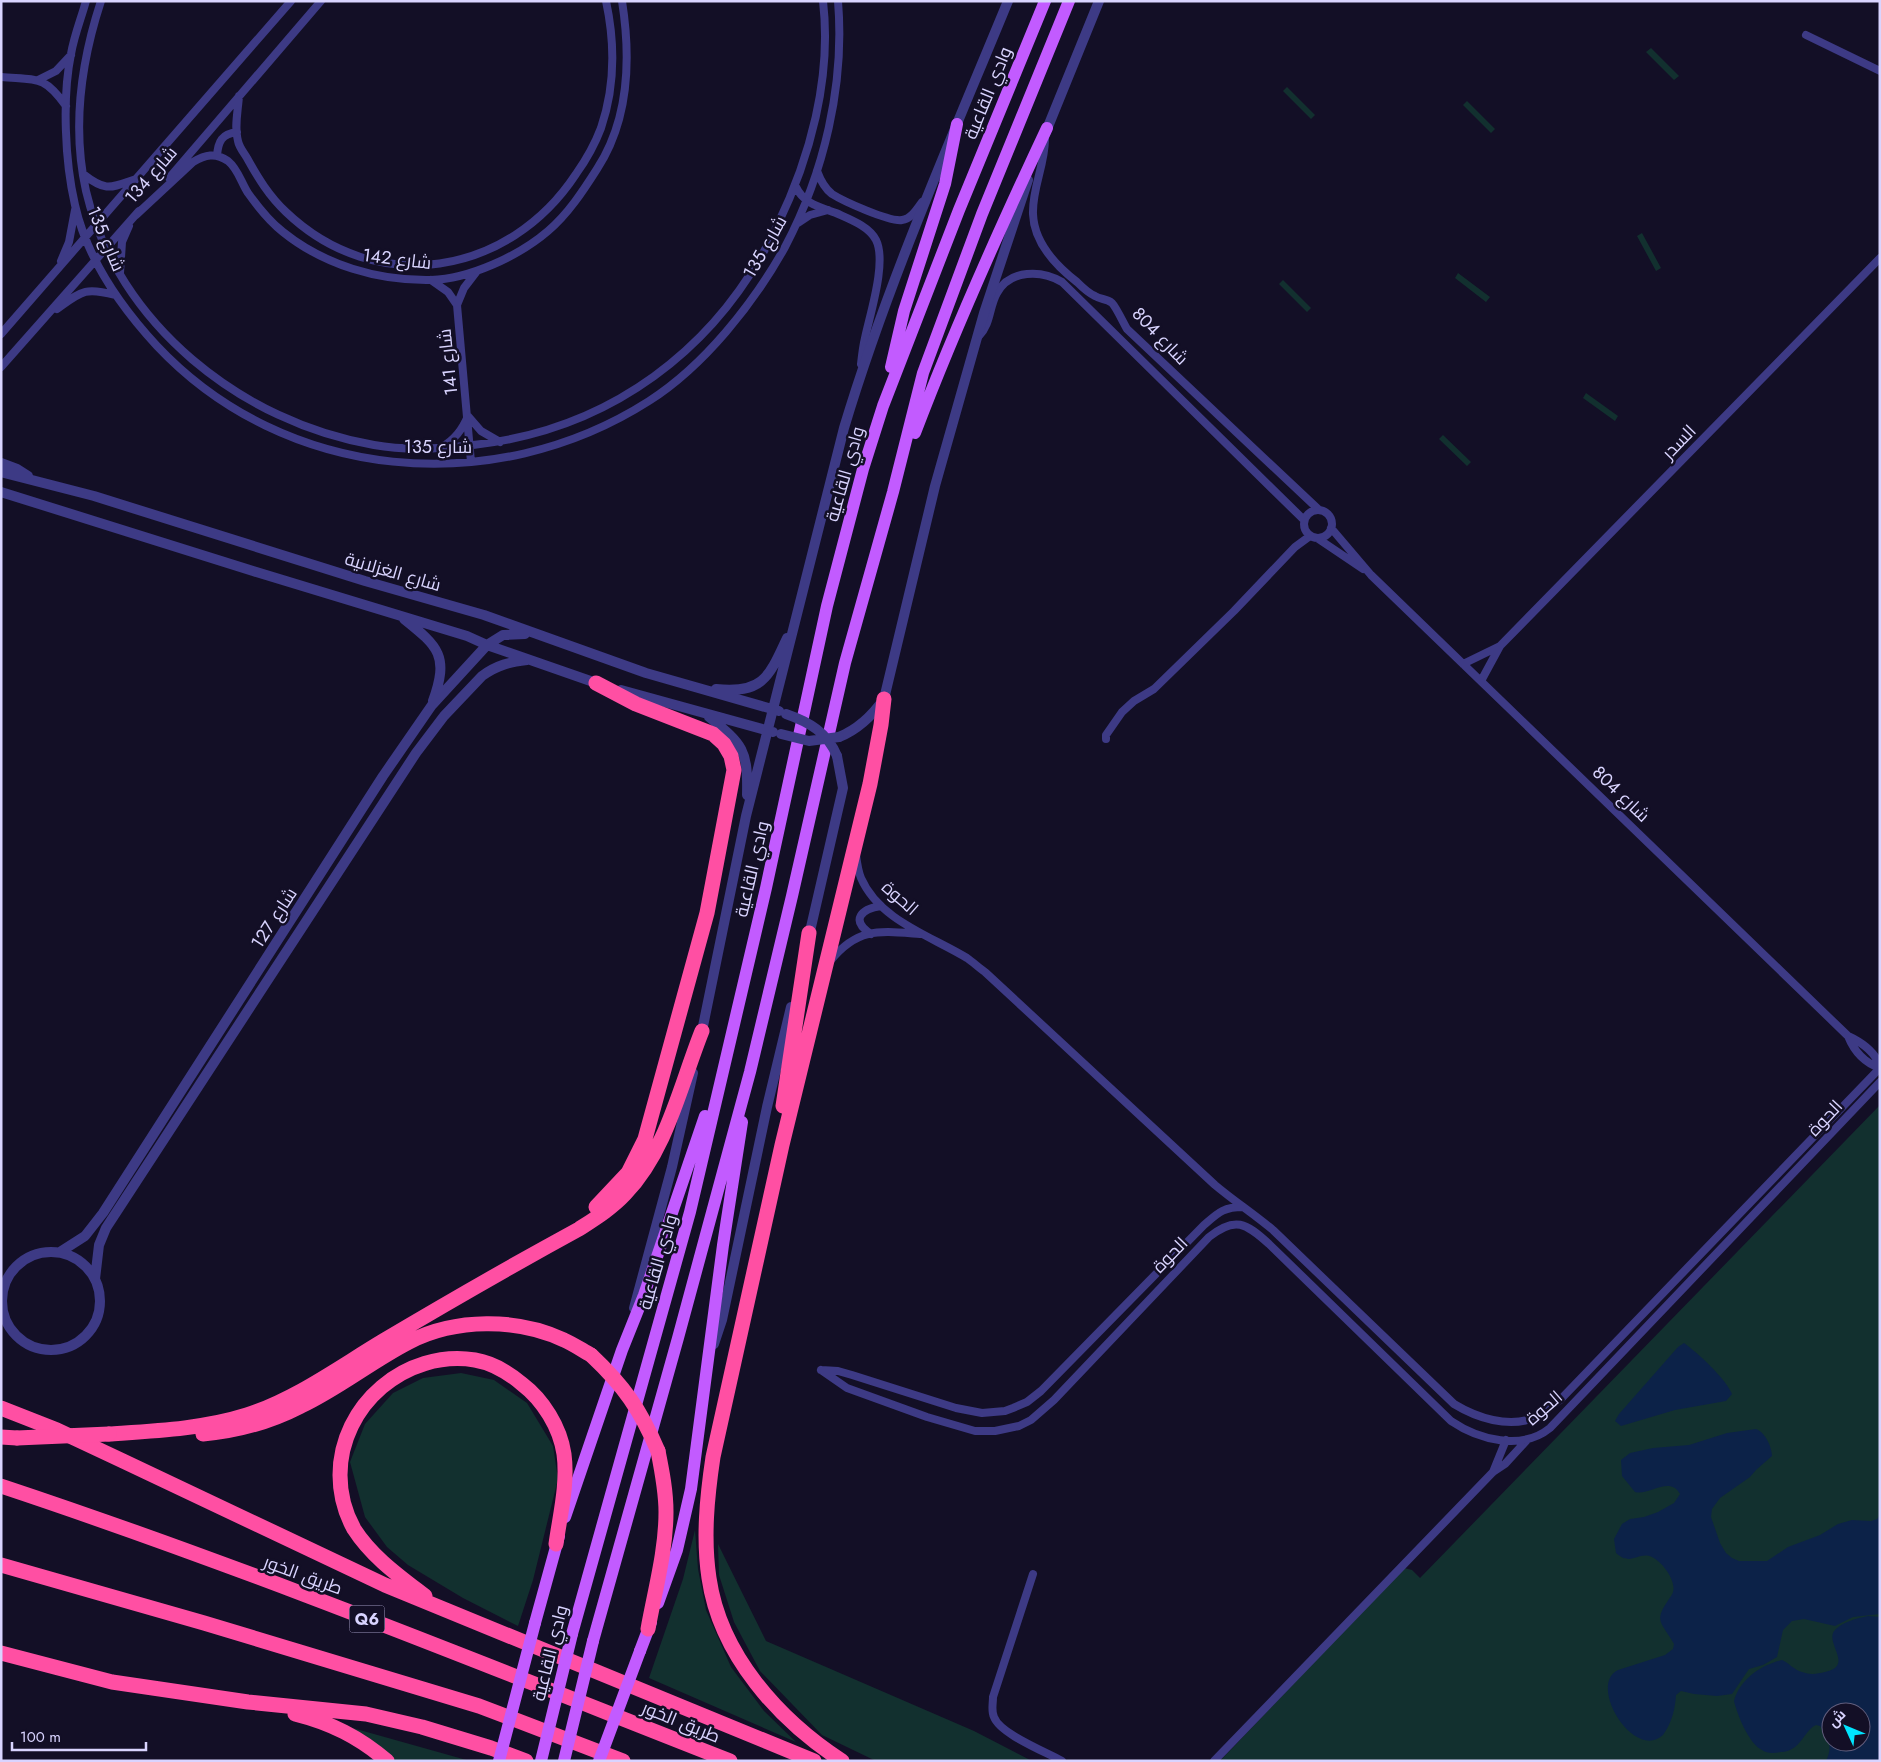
<svg xmlns="http://www.w3.org/2000/svg" width="1881" height="1762" font-family="Jost,Cairo,sans-serif">
<rect width="100%" height="100%" fill="#130f26"/>
<path fill="#12302f" fill-rule="evenodd" d="M1651 48 1679 76 1674 80 1646 52Z
M1287 87 1315 115 1311 119 1283 91Z
M1467 101 1495 129 1491 133 1463 105Z
M1642 233 1661 268 1656 271 1637 236Z
M1458 273 1490 297 1486 302 1455 278Z
M1283 280 1311 308 1307 312 1279 284Z
M1586 393 1618 416 1615 421 1583 398Z
M1443 435 1471 462 1467 466 1439 439Z
M1880 1105V1761H1220L1404 1568 1412 1570 1420 1578ZM1831 1712H1861V1742H1831Z
M461 1373 494 1380 527 1403 553 1446 558 1479 533 1580 518 1626 463 1598 408 1565 387 1547 365 1517 350 1462 365 1424 393 1393 423 1378Z
M695 1530 698 1569 706 1610 731 1667 764 1711 796 1742 649 1678 683 1579Z
M718 1544 766 1641 974 1731 1032 1761H876L822 1735 760 1671 734 1622 719 1575Z
M349 1727 470 1761H393Z"/>
<path fill="#0c2248" fill-rule="evenodd" d="M1684 1343C1698 1353 1726 1379 1732 1394L1726 1401 1675 1410 1621 1426 1615 1421 1619 1414 1678 1347Z
M1756 1429C1765 1432 1772 1447 1772 1456L1756 1470 1750 1477 1720 1498 1712 1509 1711 1517 1720 1543 1726 1553 1732 1558 1739 1561H1767L1788 1547 1820 1535 1838 1524 1852 1520 1871 1521 1877 1519 1880 1515V1614L1853 1617 1835 1626 1804 1619 1792 1621 1783 1630 1777 1657 1763 1665 1749 1669 1732 1694 1717 1696 1694 1694 1681 1691 1676 1695C1675 1710 1672 1722 1663 1735 1634 1762 1587 1685 1618 1670L1665 1655 1673 1649 1674 1644C1660 1620 1653 1622 1671 1596 1680 1585 1663 1562 1652 1557 1638 1551 1631 1567 1616 1553L1614 1539 1622 1524 1630 1519 1644 1517 1658 1512 1674 1503 1680 1494C1670 1475 1649 1496 1635 1492L1622 1476 1621 1460 1630 1453 1653 1448 1689 1445 1727 1433Z
M1868 1616 1880 1617V1761H1826C1833 1746 1829 1739 1820 1726L1816 1725C1807 1729 1803 1741 1795 1747 1791 1750 1786 1752 1781 1752 1774 1753 1768 1754 1762 1750 1749 1744 1737 1714 1734 1701 1740 1679 1761 1665 1782 1660 1789 1663 1794 1670 1802 1672 1810 1675 1817 1674 1825 1672 1853 1666 1828 1646 1833 1633 1838 1623 1858 1618 1868 1616ZM1831 1712H1861V1742H1831Z"/>
<g fill="none" stroke-linecap="round" stroke-linejoin="round">
<path stroke="#3d3a85" stroke-width="8" d="M86 1C81 19 74 36 71 54 62 98 65 162 75 205 87 259 120 306 157 346 285 482 494 500 649 401 704 366 754 303 785 247 824 173 845 85 838 1
M101 1C81 62 72 128 86 191 117 324 243 423 374 445 407 451 440 449 473 445 609 430 718 350 777 226 810 158 832 78 823 1
M1806 35 1880 71
M1 77C37 80 44 75 66 106
M38 80 56 71 71 55
M239 96C238 111 234 127 238 141 239 147 244 153 247 158 258 178 269 196 286 212 376 298 509 276 576 174 586 160 595 144 601 128 615 87 615 43 606 1
M1045 139C1045 165 1032 188 1033 214 1034 243 1055 265 1077 282 1082 287 1088 293 1095 296 1101 300 1106 298 1112 303 1116 307 1123 322 1127 329L1318 509
M217 156C218 141 222 134 237 132
M817 171C820 179 824 188 832 194 843 201 889 222 902 220 911 219 917 209 922 202
M83 174C106 192 110 188 136 179
M169 178 321 1
M796 187C804 204 820 207 836 213 849 219 869 226 876 240 887 262 870 314 865 338 863 346 862 355 861 364
M136 215 193 162C205 155 215 152 228 161 238 169 241 182 248 193 258 207 269 221 283 232 324 265 378 281 431 280 469 279 519 256 548 231 568 214 583 191 597 169 629 120 631 58 622 1
M798 223 810 215 828 210
M61 261 69 242 75 210
M120 273 122 242 129 226
M431 280 448 292 457 305
M57 309C82 291 85 287 115 295
M1 334 291 1
M979 336C991 324 989 307 997 293 1010 269 1042 270 1062 282L1304 520
M1 367 139 211
M442 447C455 439 462 430 468 416L481 431 500 442
M471 462 457 305 464 288 477 271
M1304 524a14 14 0 1 1 28 0a14 14 0 1 1-28 0Z
M1331 528 1371 575 1848 1036C1854 1051 1865 1063 1880 1068
M1317 538 1363 569
M1463 664 1500 646
M1481 681 1500 646 1880 258
M1106 739V735L1122 712 1134 701 1154 689 1234 611 1295 547 1310 536
M856 855C857 863 858 871 861 878 879 920 931 936 967 958 973 962 979 968 985 972L1215 1185C1234 1201 1254 1214 1273 1230L1454 1404C1477 1418 1508 1428 1534 1418 1543 1414 1552 1406 1560 1400L1880 1068
M871 934C850 920 861 909 881 906
M831 960C858 927 880 931 920 934
M1848 1036C1861 1042 1875 1052 1880 1066
M821 1370 847 1388 927 1417 975 1431H995L1019 1426 1031 1420 1054 1400 1209 1237C1235 1216 1246 1223 1269 1244L1451 1421C1479 1440 1522 1451 1550 1428L1880 1082
M821 1370 838 1371 852 1375 956 1408 982 1413 1005 1411 1013 1408 1027 1402 1041 1391 1204 1225C1218 1213 1223 1207 1243 1207
M1493 1472 1506 1440
M1033 1574 993 1697C993 1704 991 1711 994 1717 1000 1734 1046 1752 1062 1761
M1214 1761 1493 1472 1505 1464 1527 1440"/>
<path stroke="#3d3a85" stroke-width="10" d="M1045 134 1099 1
M1 463 17 469 28 476
M1 472 94 496 365 581 484 615 646 673 779 711
M1 492 253 571 467 636 487 645 602 685
M404 619C439 647 449 656 433 701
M716 689C763 694 769 677 787 638
M621 690 773 732
M709 717C743 745 748 749 747 795
M839 737C859 729 872 716 884 699L935 486 984 313 1028 180
M808 940 843 788 837 756
M701 1036 746 816 844 428C888 282 950 142 1008 1
M2 1301a49 49 0 1 1 98 0a49 49 0 1 1-98 0Z
M60 1252 85 1236 103 1213 383 776 432 705 487 645 503 635 525 634
M95 1279 99 1245 106 1228 416 753 444 716 482 676C497 665 510 662 527 660
M634 1308 672 1167 693 1073
M714 1344 722 1320 767 1107 791 1007"/>
<path stroke="#c25bff" stroke-width="12" d="M891 367 904 311 945 184 957 124
M915 433C954 330 1000 228 1047 128
M565 1517 622 1350 644 1295 705 1116
M658 1603 677 1550 691 1489 723 1245 742 1122
M535 1623 559 1536
M572 1634 690 1212 766 888 827 606 863 469 883 406 959 210 1045 1
M593 1641 678 1338 750 1072 792 896 845 663 893 492 923 373 982 214 1069 1
M640 1651 651 1622"/>
<path stroke="#ff4fa3" stroke-width="15" d="M596 683 636 704 713 734 724 744 731 756 734 770 707 913 645 1139 628 1173 596 1207
M783 1106 809 933
M1 1408 57 1430 123 1461 385 1585 814 1761
M109 1434C154 1431 203 1429 247 1415 296 1399 338 1368 383 1341 447 1303 513 1265 579 1229 596 1218 612 1208 625 1194 667 1150 680 1086 702 1031
M203 1434C237 1431 270 1422 301 1406 339 1388 372 1361 409 1342 455 1318 518 1318 564 1340 573 1344 582 1350 591 1355
M1 1437 17 1438
M1 1486C248 1568 488 1666 730 1761
M1 1565 204 1623 479 1706 623 1761
M425 1596C399 1576 372 1557 354 1529 344 1511 340 1494 340 1475 340 1405 406 1349 475 1360 493 1363 509 1373 522 1384 543 1400 560 1427 564 1454 568 1484 560 1515 556 1544
M648 1629C655 1590 666 1551 666 1512 666 1491 662 1471 658 1451
M1 1653 112 1682 248 1702 366 1714 422 1727 491 1748 526 1761
M295 1714C331 1723 359 1737 387 1761
M842 1761C779 1720 720 1655 709 1578 703 1538 707 1497 713 1457L782 1145 870 784 881 725 884 699"/>
<path stroke="#3d3a85" stroke-width="10" d="M786 714C809 722 827 732 837 756
M781 734 809 741 839 737"/>
<path stroke="#c25bff" stroke-width="12" d="M499 1761 535 1623
M541 1761 572 1634
M564 1761 593 1641
M599 1761 640 1651"/>
<path stroke="#ff4fa3" stroke-width="15" d="M591 1355C624 1386 640 1409 658 1451
M17 1438 109 1434"/>
</g>
<g text-anchor="middle" stroke-width="5" stroke-linejoin="round" paint-order="stroke">
<rect fill="#130f26" stroke="#9e99be" stroke-width="1" x="349.5" y="1605.5" width="35" height="27" rx="4"/>
<g font-size="16" font-weight="bold" fill="#d9d4ff">
<text x="367" y="1625">Q6</text>
</g>
<g font-size="18" fill="#d9d4ff" stroke="#130f26">
<text transform="translate(988 93) rotate(-68)" y="6">وادي القاعية</text>
<text transform="translate(151 175) rotate(-49)" y="6">شارع 134</text>
<text transform="translate(106 239) rotate(67)" y="6">شارع 135</text>
<text transform="translate(765 247) rotate(-60)" y="6">شارع 135</text>
<text transform="translate(397 259) rotate(7)" y="6">شارع 142</text>
<text transform="translate(1160 336) rotate(46)" y="6">شارع 804</text>
<text transform="translate(448 362) rotate(-96)" y="6">شارع 141</text>
<text transform="translate(1679 442) rotate(-46)" y="6">السدر</text>
<text x="438" y="453">شارع 135</text>
<text transform="translate(845 474) rotate(-74)" y="6">وادي القاعية</text>
<text transform="translate(393 572) rotate(16)" y="6">شارع الغزلانية</text>
<text transform="translate(1621 794) rotate(44)" y="6">شارع 804</text>
<text transform="translate(752 869) rotate(-77)" y="6">وادي القاعية</text>
<text transform="translate(900 898) rotate(41)" y="6">الحوة</text>
<text transform="translate(274 918) rotate(-57)" y="6">شارع 127</text>
<text transform="translate(1825 1118) rotate(-47)" y="6">الحوة</text>
<text transform="translate(1170 1255) rotate(-46)" y="6">الحوة</text>
<text transform="translate(658 1262) rotate(-74)" y="6">وادي القاعية</text>
<text transform="translate(1544 1408) rotate(-41)" y="6">الحوة</text>
<text transform="translate(303 1575) rotate(20)" y="6">طريق الخور</text>
<text transform="translate(550 1653) rotate(-76)" y="6">وادي القاعية</text>
<text transform="translate(681 1722) rotate(22)" y="6">طريق الخور</text>
</g>
</g>
<rect width="1881" height="1762" fill="none" stroke="#d9d4ff" stroke-width="5"/>
<g transform="translate(1846 1727) rotate(314)"><circle r="24" fill="#130f26" stroke="#625e7d"/>
<path d="M0-4L9 19L0 12L-9 19Z" fill="#00e5ff"/>
<text y="-8" font-size="14" font-weight="bold" text-anchor="middle" fill="#d9d4ff">ش</text>
</g>
<path d="M12 1742v8h134v-8" fill="none" stroke="#d9d4ff" stroke-width="2.5"/>
<text x="20" y="1742" font-size="15" fill="#d9d4ff" stroke="#130f26" stroke-width="4" paint-order="stroke">100 m</text>
</svg>
